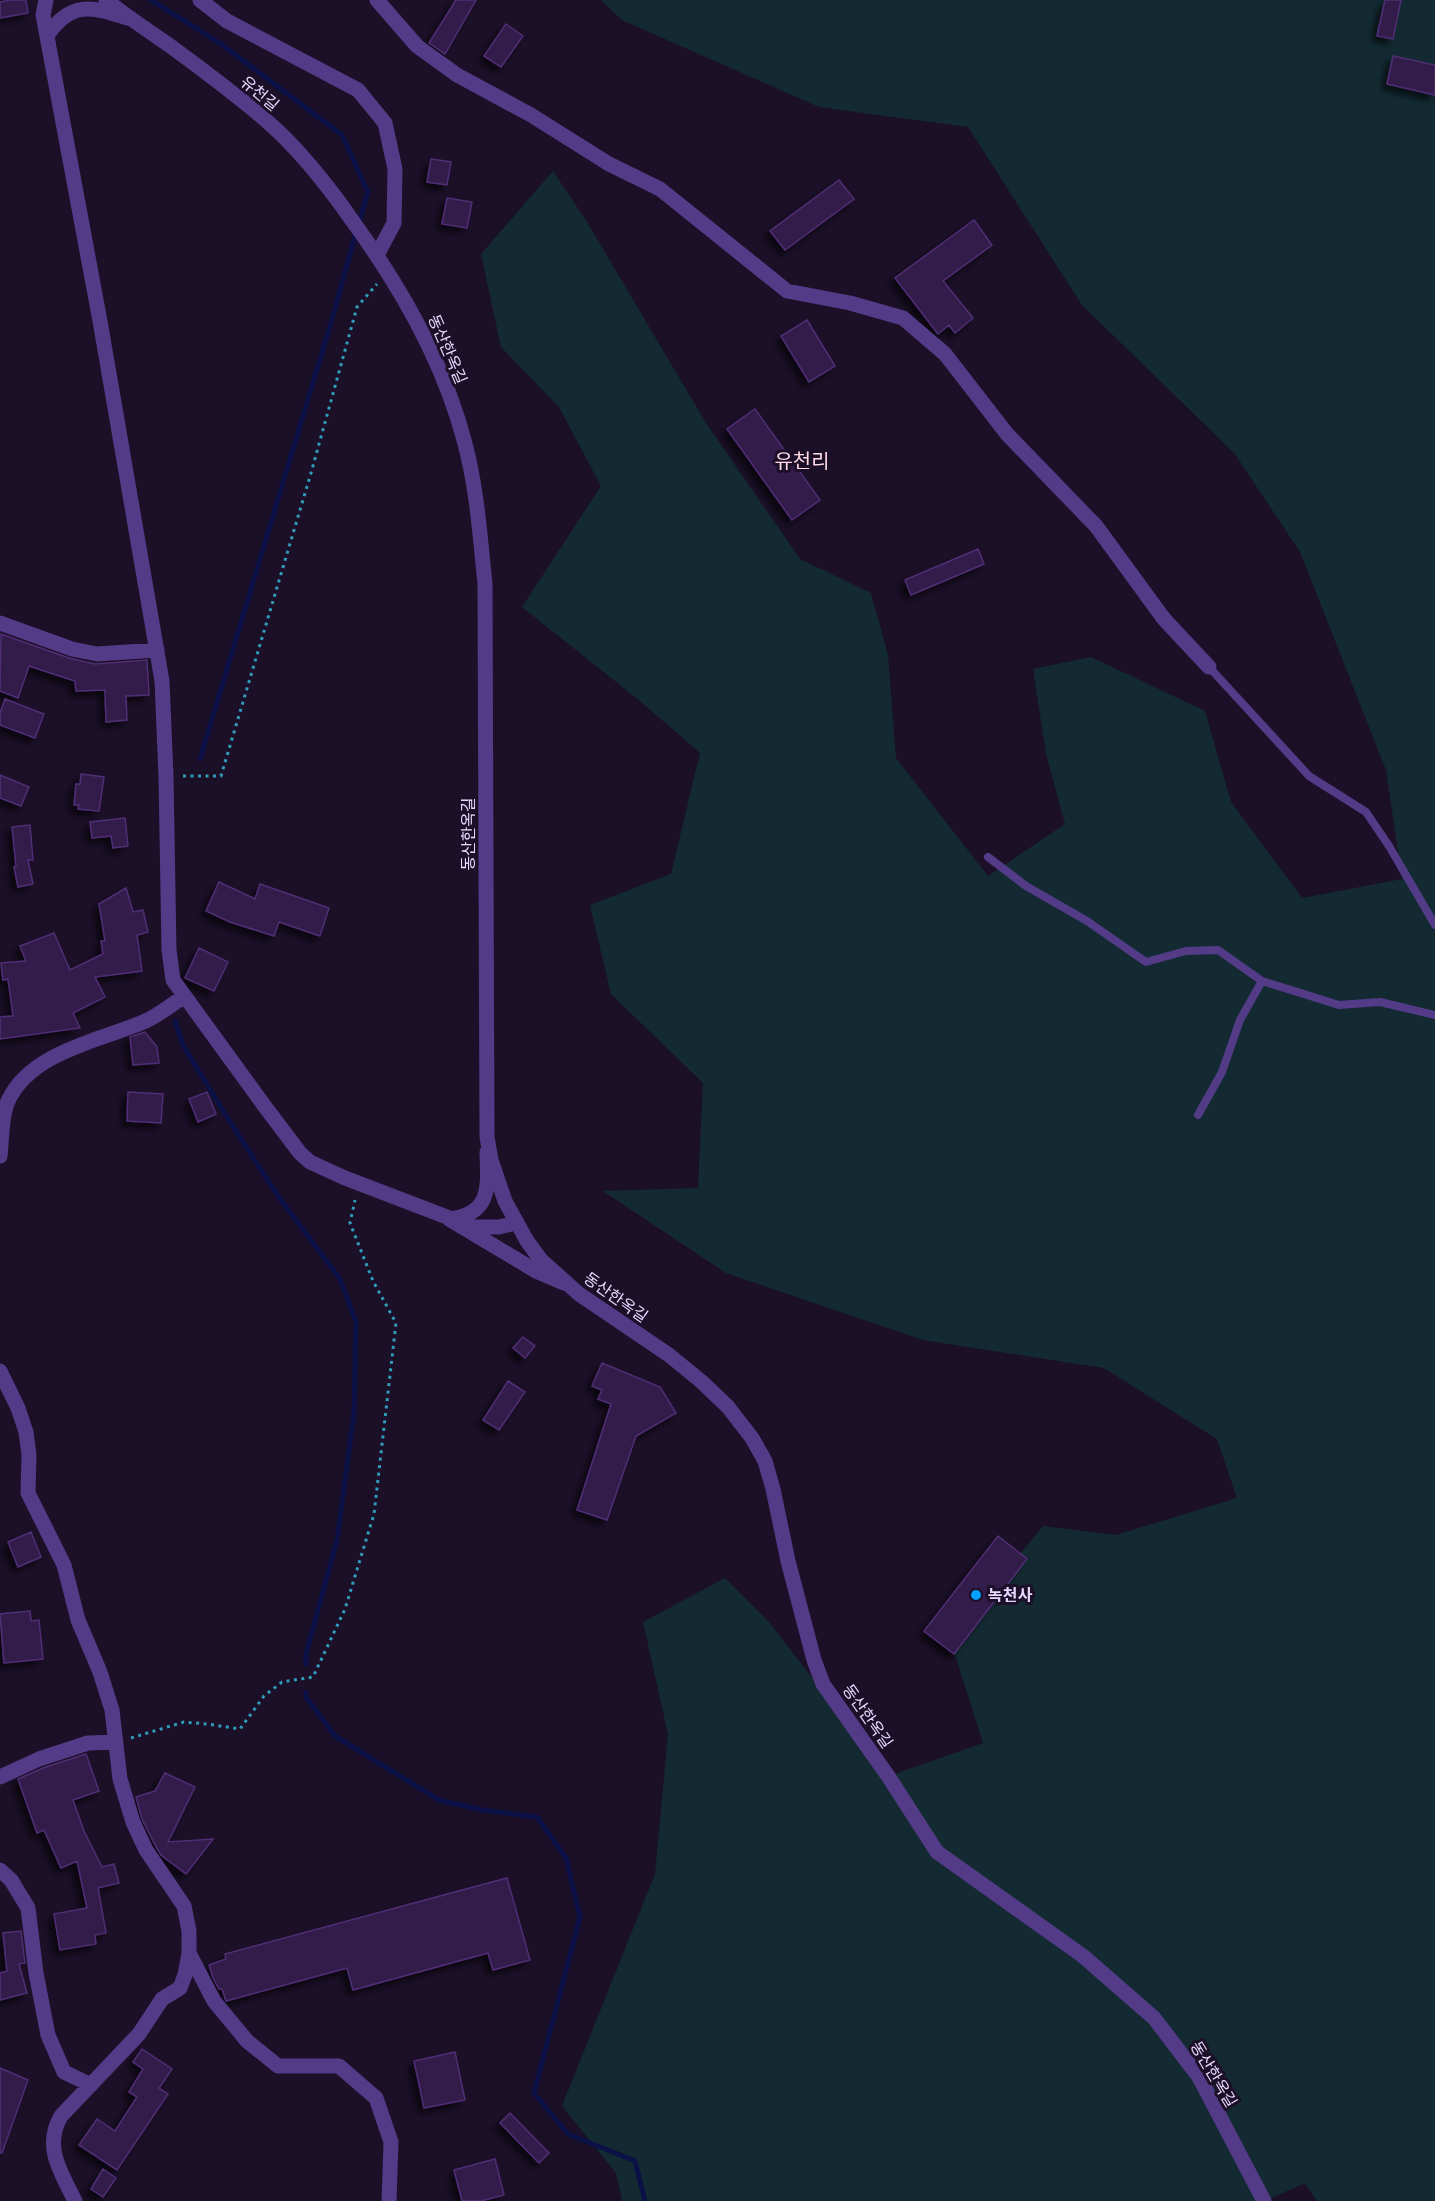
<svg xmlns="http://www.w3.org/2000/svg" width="1435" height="2201" font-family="Helvetica,'Noto Sans KR',sans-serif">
<defs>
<filter id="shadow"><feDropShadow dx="-5.5" dy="5.5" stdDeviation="3" flood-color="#0009"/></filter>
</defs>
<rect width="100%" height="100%" fill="#1b1028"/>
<path fill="#132a32" d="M601 0H1435V2201H1317L1305 2183 1265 2201H622L616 2173 562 2106 655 1874 668 1734 643 1622 725 1578 768 1621 889 1776 983 1743 950 1639 1043 1526 1116 1535 1237 1498 1217 1439 1104 1368 923 1340 726 1273 603 1191 698 1188 703 1083 611 994 590 905 671 874 700 753 640 701 522 607 601 486 559 407 501 347 481 254 553 171 587 222 706 423 800 559 871 593 888 655 896 758 988 876 1065 824 1046 754 1033 669 1091 657 1205 711 1231 802 1302 898 1402 879 1386 770 1300 552 1235 454 1082 305 968 127 819 107 622 20Z"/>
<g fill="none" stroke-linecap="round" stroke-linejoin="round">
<path stroke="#0b1046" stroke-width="5" d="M151 0 221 44 342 135 368 192 359 223
M200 759 333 316 356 232
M175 1021 184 1047 227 1117 278 1196 340 1279 356 1322 354 1413 337 1540 306 1654V1664
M306 1692V1697L335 1736 439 1800 482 1810 537 1817 566 1858 580 1917 534 2093 568 2134 635 2161 645 2201"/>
</g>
<path fill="#321c49" stroke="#502e75" stroke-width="1.5" filter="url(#shadow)" d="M10 0H26L28 13 0 18V2Z
M456 0H476L445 54 429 43Z
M1385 0H1401L1393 39 1377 36Z
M506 24 523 36 501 67 484 56Z
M1393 56 1435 65V95L1387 84Z
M431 159 451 162 447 185 427 182Z
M839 180 854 199 785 250 770 231Z
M447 198 472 202 467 228 442 224Z
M974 220 992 245 943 281 973 318 955 333 949 325 938 334 895 278Z
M807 320 835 366 809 382 781 336Z
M755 409 820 500 792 520 727 429Z
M978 549 984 564 911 595 905 580Z
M1 634 69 658 95 664 147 660 149 695 126 696 127 720 106 722 105 690 76 691 75 681 29 666 18 698 0 691Z
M5 699 44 714 35 738 0 725V713Z
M81 774 104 777 99 811 78 809 79 805H74L76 784H80Z
M0 775 29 787 21 806 0 798Z
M125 818 128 846 113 848 111 836 92 838 90 822Z
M30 825 33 860H28L33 884 18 887 14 867 16 866 12 827Z
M219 882 255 899 260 884 329 908 320 936 279 922 274 936 230 922 206 911Z
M126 888 133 912 143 910 148 932 137 935 142 971 95 977 105 997 73 1013 80 1028 0 1039V1017L13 1016 8 979 3 980 1 963 26 961 20 946 54 933 70 970 103 954 101 941H105L99 904Z
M199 948 228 962 214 991 185 978Z
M145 1032 157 1047 159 1063 133 1065 130 1037Z
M128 1092 163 1094 161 1123 127 1121Z
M207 1092 216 1114 198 1122 189 1099Z
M523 1337 535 1346 525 1358 513 1348Z
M602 1363 660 1387 676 1413 636 1436 607 1520 577 1510 611 1404 598 1399 602 1390 592 1386Z
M508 1381 525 1392 499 1430 483 1420Z
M31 1532 41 1557 18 1567 8 1542Z
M998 1536 1027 1559 954 1654 924 1631Z
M30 1611 31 1621 39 1620 43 1659 4 1663 0 1614Z
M86 1754 99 1791 73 1800 84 1831 102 1867 114 1864 119 1883 98 1888 106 1933 95 1935 96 1944 60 1950 54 1914 87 1908 77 1861 61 1868 44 1830 37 1833 18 1779 43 1768Z
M165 1773 195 1787 168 1842 213 1839 186 1874 161 1855 155 1845 142 1819 136 1797 155 1791Z
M507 1878 530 1960 493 1970 488 1953 353 1990 347 1968 226 2001 222 1989H219L213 1978 209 1965 226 1959 225 1954Z
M21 1931 25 1963 19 1964 27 1993 0 2000V1973L7 1971 3 1933Z
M142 2049 172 2069 159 2088 168 2094 117 2170 79 2145 97 2119 115 2131 137 2097 129 2092 143 2069 133 2062Z
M455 2052 465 2100 424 2108 414 2061Z
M0 2068 28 2080 2 2153H0Z
M510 2113 549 2153 539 2163 500 2123Z
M495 2159 504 2195 481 2201H462L454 2170Z
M103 2169 116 2178 103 2197 91 2189Z"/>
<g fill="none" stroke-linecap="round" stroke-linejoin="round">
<path stroke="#309bba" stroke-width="3" stroke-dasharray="3 4.5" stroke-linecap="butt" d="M183 776H221L311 473 357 307 377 284
M131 1738 184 1722 207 1724 240 1729 264 1696 282 1682 313 1677 345 1609 374 1514 396 1323 373 1281 350 1223 355 1200"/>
<path stroke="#533b87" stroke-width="8" d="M1209 667 1309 776 1366 812 1389 846 1435 925
M988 857 1026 886 1087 921 1146 962 1186 951 1218 950 1262 981 1339 1005 1380 1002 1435 1015
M1198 1115 1222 1072 1240 1020 1262 981"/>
<path stroke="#533b87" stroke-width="15" d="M46 0 43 15 100 321 162 681 166 776 169 950 173 980 263 1104 300 1153 310 1162 345 1178 473 1227H499L516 1223
M200 0 227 21 358 90 385 123 395 169 394 223 377 255
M377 0 417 46 457 75 531 115 609 164 660 189 787 291 850 303 903 318 945 354 1007 434 1096 526 1164 619 1209 667
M47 36C70 1 92 6 127 18
M0 623 72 649 97 654 157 650
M487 1152C488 1186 492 1214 449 1219L536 1271 564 1283
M0 1156C2 1139 1 1117 8 1101 30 1053 97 1041 141 1023 157 1017 170 1006 184 996
M0 1371 18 1408 26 1432 29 1455 28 1493 64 1565 78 1620 100 1672 112 1710 120 1779 133 1822 146 1850 184 1906 189 1931V1953L185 1975 180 1988 162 1999 139 2034 61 2116C43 2147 61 2172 75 2201
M0 1777 39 1759 88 1743 116 1742
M0 1870 11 1880 28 1908 36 1973 48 2035 64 2072 91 2085
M189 1953 214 2001 247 2041 278 2066H339L376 2098 391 2142 389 2201"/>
<path stroke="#533b87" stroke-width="15" d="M106 0C126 16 147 30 169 45 203 70 237 95 269 123 302 152 329 187 354 223 402 289 443 361 464 440 477 487 480 536 485 584L487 1137 491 1160 505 1201 527 1241 541 1260 579 1294 669 1355 702 1382 728 1407 752 1438 765 1461 773 1489 788 1561 814 1660 823 1684 888 1776 937 1852 1083 1956 1154 2018 1199 2077 1264 2201"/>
</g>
<circle fill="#049ffe" stroke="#1b1028" stroke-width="2" cx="976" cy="1595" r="6"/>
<g text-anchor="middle" stroke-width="6" stroke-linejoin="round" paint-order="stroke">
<g font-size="16" fill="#e7d7ff" stroke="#1b1028">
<text transform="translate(260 93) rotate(40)" y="6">유천길</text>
<text transform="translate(448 349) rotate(67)" y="6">동산한옥길</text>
<text transform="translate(468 834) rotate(-90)" y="6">동산한옥길</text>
<text transform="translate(616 1297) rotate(35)" y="6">동산한옥길</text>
<text transform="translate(868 1716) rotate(55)" y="6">동산한옥길</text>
<text transform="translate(1214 2074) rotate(59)" y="6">동산한옥길</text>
</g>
<g font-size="16" font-weight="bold" fill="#e7d7ff" stroke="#1b1028" text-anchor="start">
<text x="988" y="1601">녹천사</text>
</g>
<g font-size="20" fill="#ffd9e6" stroke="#1b1028">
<text x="802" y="468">유천리</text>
</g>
</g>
</svg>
